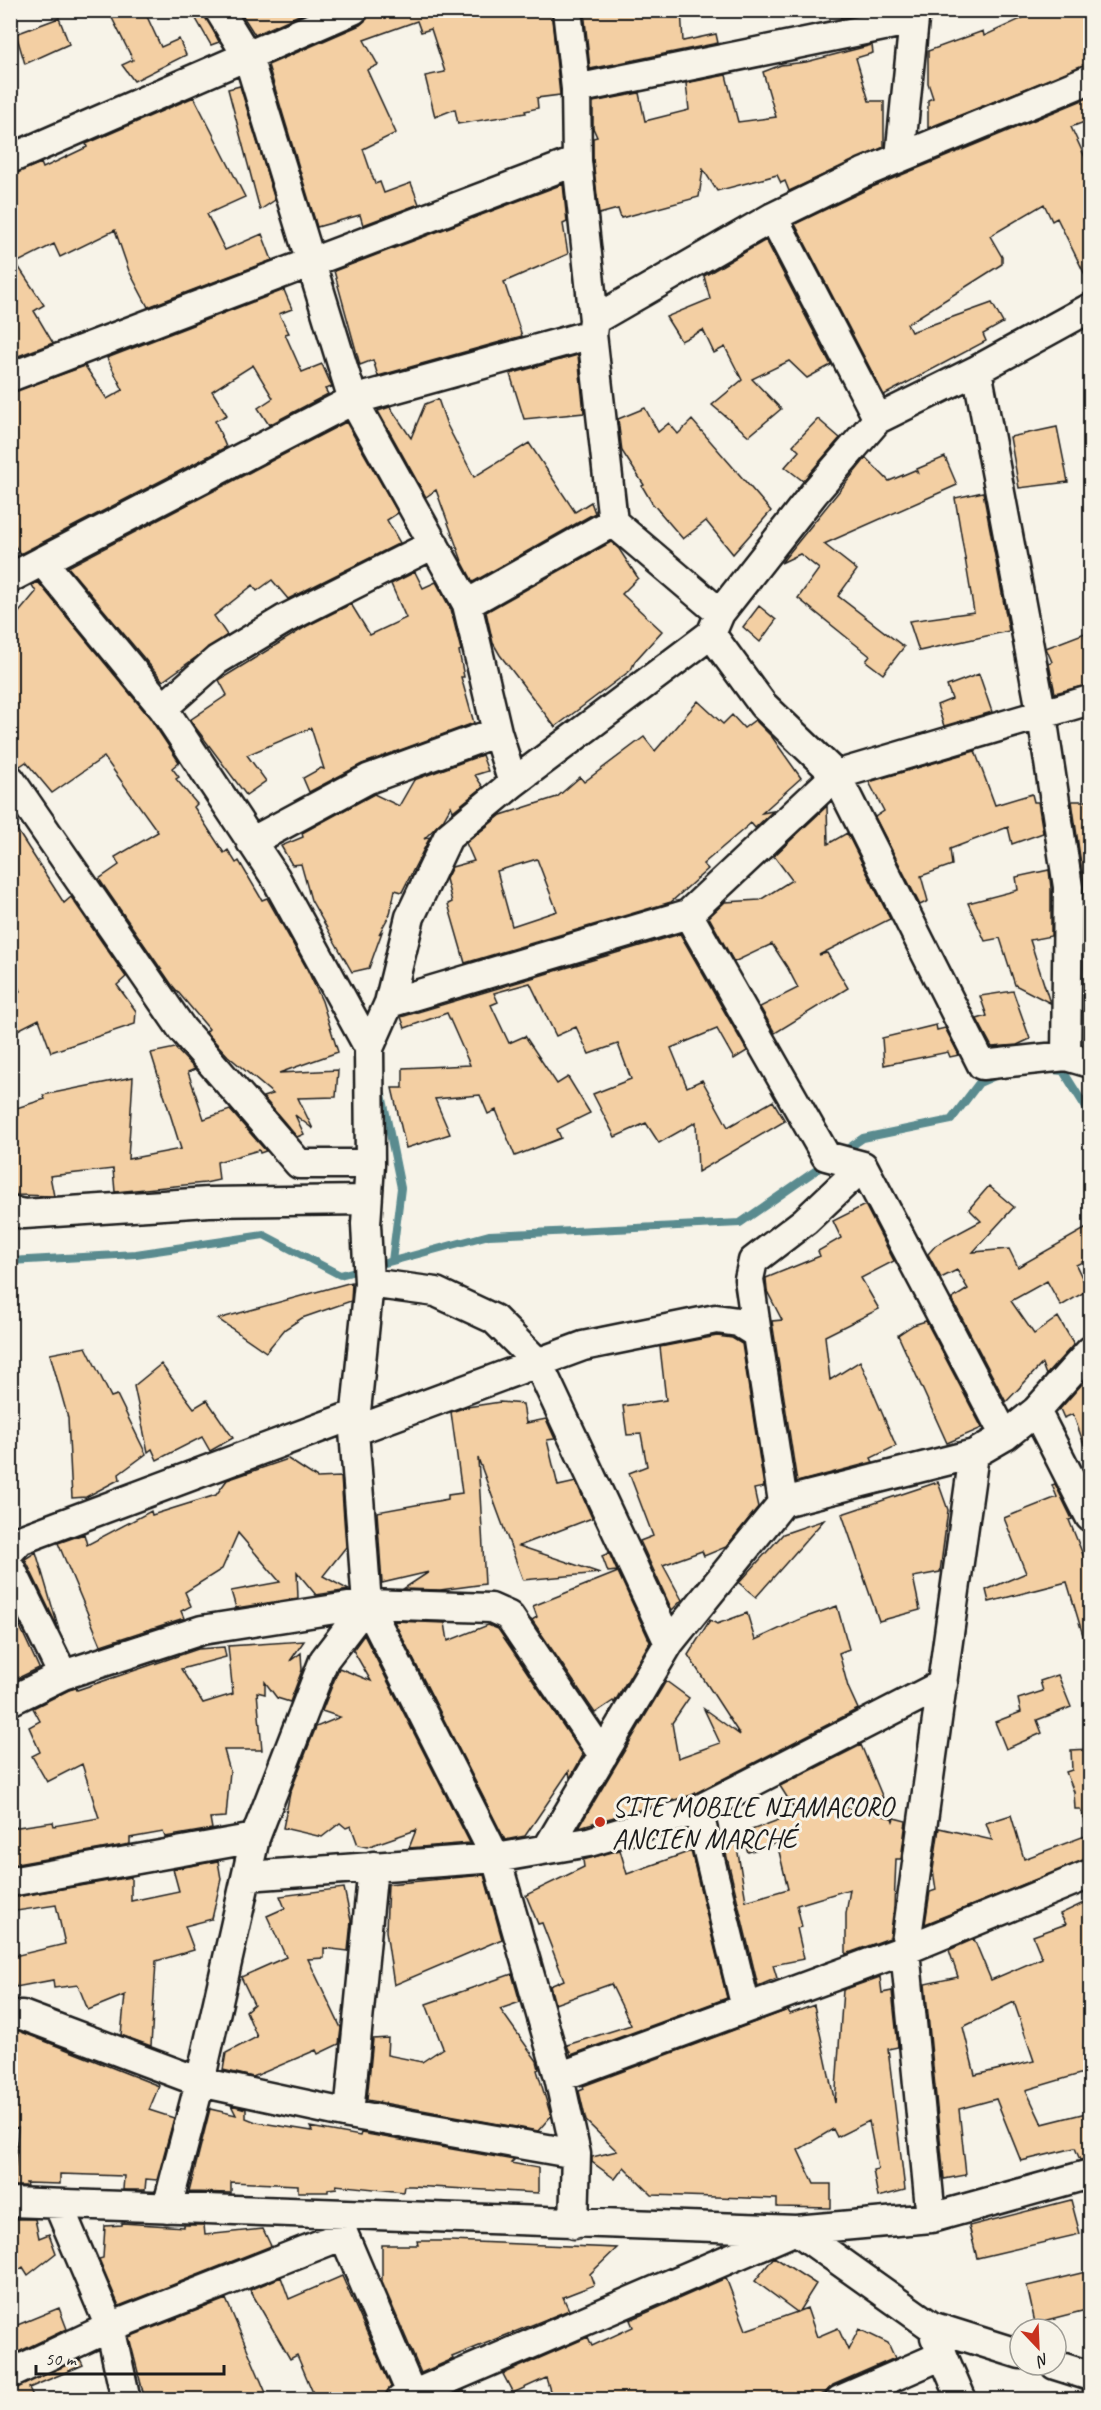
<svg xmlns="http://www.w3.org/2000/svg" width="1101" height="2410" font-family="Caveat,sans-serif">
<rect width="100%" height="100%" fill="#f7f3e8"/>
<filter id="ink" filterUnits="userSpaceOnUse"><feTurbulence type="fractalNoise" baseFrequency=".0167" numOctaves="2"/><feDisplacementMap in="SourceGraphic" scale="12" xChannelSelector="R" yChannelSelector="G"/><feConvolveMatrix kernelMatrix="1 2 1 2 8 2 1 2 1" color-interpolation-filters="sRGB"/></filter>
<g filter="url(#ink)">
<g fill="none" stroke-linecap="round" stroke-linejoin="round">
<path stroke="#5a8b8f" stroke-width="8" d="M1052 1070 1063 1071 1090 1114
M382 1094 401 1188 392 1261
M843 1152 863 1138 951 1120 979 1083 997 1075
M10 1261 136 1254 264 1235 340 1275 363 1269
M374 1266 489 1235 740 1223 828 1162"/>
</g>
<path fill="#f3cfa3" stroke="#1c1c1c" stroke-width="1.5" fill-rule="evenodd" d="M108 10H144L161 47 179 39 186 55 134 81 122 65 133 60Z
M191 10H203L219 42 211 45Z
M239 10H310L255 35Z
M369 10H551L560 95 537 98 538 108 525 111 526 113 458 124 455 109 435 117 425 76 445 72 431 29 421 32 417 21 364 40 378 65 367 70 396 133 363 149 375 184 380 182 384 193 411 183 419 204 363 225 360 215 317 227 268 65 360 25 367 19Z
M584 10H681L683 41 716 34 718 43 590 69Z
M839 10H866L867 13 841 18Z
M1040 10H1090V63L928 128V100L933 98 928 83V51L983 31 984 36Z
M59 18 69 44 25 64 16 34Z
M872 45 873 53 856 58 869 101H884V147L789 191 785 181 781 183 777 175 717 191 703 169 699 197 621 218 618 209 599 214 593 159V138L597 137 593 128V102L639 93 645 121 689 110 686 83 726 75 738 122 776 117 763 72 781 65 806 62Z
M240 86 275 200 260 210 228 89Z
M194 97 245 197 207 214 225 250 262 234 272 260 148 307 129 271 115 230 60 257 54 244 16 263 44 305 34 311 53 343 10 359V175L41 163 43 168 87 147 86 144Z
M1090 97V120L1071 127 1090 168V285L1057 218 1052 221 1044 204 990 236 1002 257V264L907 324 911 332 992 303 1003 323 983 334 986 341 884 395 795 224 870 188Z
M563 184 567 222 563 224 568 254 504 282 522 336 378 376 373 360 360 365 334 271Z
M766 240 831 365 807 378 789 361 752 379 781 409 749 436 712 405 742 380 725 347 714 353 703 330 681 341 666 317 710 299 704 276Z
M284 290 292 309 279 314 289 333 285 334 302 372 322 364 332 387 325 389 328 394 269 425 258 408 273 398 253 365 212 391 227 415 215 421 226 447 20 554 10 538V393L85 366 107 399 123 390 107 358Z
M578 355 584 413 524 419 510 374Z
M438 399 447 425 474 477 529 443 575 512 591 502 595 513 473 582 462 561 436 490 426 497 378 411 390 407 411 438 425 404Z
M645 408 658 432 669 423 678 434 692 420 771 511 733 554 706 521 683 539 652 503 642 486 644 485 622 451 618 419Z
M818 419 840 438 803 481 785 467 799 451 793 445Z
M346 422 398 513 387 520 400 543 288 599 272 580 257 591 253 585 214 616 227 635 163 681 68 567Z
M1057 427 1068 482 1019 488 1010 437Z
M945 457 957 485 824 544 857 570 838 596 904 647 883 674 866 661 870 656 798 598 819 569 800 554 781 563 866 458 889 481 915 470 919 474 917 469Z
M983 492 1009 631 919 651 909 621 974 612 955 498Z
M611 542 619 549 638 578 622 594 662 631 635 661 631 670 555 727 500 655 493 643 486 612Z
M415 572 423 588 436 582 451 610 461 650 459 651 464 677H461L474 723 362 764 309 792 303 778 321 768 324 769 311 728 247 755 266 781 246 795 190 720 227 695 219 680 307 626 351 604 370 635 406 618 391 584Z
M38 582 150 718 179 762 172 768 179 777 176 779 197 804 194 807 224 853 228 850 236 863 239 861 262 900 267 898 307 969 322 1001 338 1052 279 1073 338 1070 336 1097 298 1098 313 1129 295 1115 304 1134 297 1137 263 1097 273 1094 228 1056 206 1032 209 1029 172 985 99 879 119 865 115 857 158 832 104 757 52 793 26 762 20 766 10 763V623L36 592 32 585Z
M759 606 776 620 760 642 743 627Z
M1090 631V684L1055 693 1049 664 1052 662 1046 648Z
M979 674 992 712 944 726 937 705 952 699 947 686Z
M698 701 723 724 732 715 744 728 755 720 772 737 801 778 762 813 773 811 755 828 751 823 703 864 708 869 671 902 465 963 448 904 452 902 446 879 452 867 474 861 466 843 501 815 557 797 580 777 584 782 644 737 655 751ZM537 859 557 911 512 926 497 871Z
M975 751 995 805 1032 794 1034 802H1038L1043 833 1012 844 1008 827 950 849 952 865 921 876 928 901 920 905 875 817 884 811 869 782Z
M482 755 488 771 475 775 483 787 453 811 451 806 443 820 424 839 430 837 402 892 395 890 390 914 379 934 382 932 369 968 352 972 311 900 301 864 292 865 281 846 303 837 302 833 374 794 399 806 414 780Z
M1072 801H1090V910L1084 912V885Z
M827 806 828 844 847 833 890 919 819 955 827 953 848 988 775 1033 760 1007 798 988 787 967 772 944 734 962 709 917 725 902 760 900 792 880 774 856Z
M10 819 64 903 71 897 126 977 117 985 136 1011 135 1024 51 1052 39 1019 10 1034V996L20 991 10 970Z
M1049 870 1051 888V936L1030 940 1050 1003 1015 985 1000 938 985 941 968 903 1018 890 1016 877Z
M680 934 747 1051 734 1059 717 1029 671 1048 687 1087 702 1080 728 1127 773 1101 785 1121 698 1172 696 1122 659 1143 646 1123 615 1137 593 1094 631 1079 618 1044 589 1054 576 1027 556 1036 530 983 494 993 498 1002 491 1005 509 1043 525 1036 557 1084 568 1077 590 1113 557 1129 561 1138 515 1156 496 1110 488 1114 480 1095 435 1099 450 1134 406 1148 392 1088H403V1068L470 1065 447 1013 405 1028 401 1017Z
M1013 991 1030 1039 1017 1045 992 1047 977 1019 987 1016 980 996Z
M936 1025 937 1030 945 1028 959 1055 950 1057 948 1052 884 1065 882 1038Z
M175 1048 195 1069 188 1072 204 1119 230 1110 266 1151 260 1153 259 1150 217 1162 219 1180 205 1183 115 1192 113 1169 50 1176 54 1196 16 1195 10 1183V1110L45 1099 43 1095 133 1077 128 1159 181 1149 151 1053Z
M989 1186 1014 1207 973 1252 1009 1249 1018 1267 1090 1226V1258L1076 1265 1088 1290 1061 1306 1047 1281 1011 1301 1034 1334 1058 1317 1074 1344 1046 1375 1042 1364 1006 1402 952 1299 968 1289 957 1270 941 1278 928 1254 936 1245 981 1221 969 1209Z
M865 1205 894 1261 861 1278 879 1309 825 1336 830 1380 860 1361 896 1446 871 1458 873 1462 797 1482 772 1321 782 1320 767 1291 766 1278 820 1256 818 1251 841 1238 833 1221Z
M352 1282 351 1301 302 1318 285 1329 266 1352 218 1319Z
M926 1321 982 1428 947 1443 898 1335 913 1325Z
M717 1336 732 1338 742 1344 764 1487 754 1489 758 1507 726 1547 704 1556 702 1551 663 1565 682 1600 672 1610 640 1541 653 1536 629 1473 647 1466 641 1434 627 1435 623 1406 666 1400 660 1347Z
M86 1347 111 1397 117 1395 146 1454 119 1474 120 1479 86 1497 72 1498 68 1418 50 1354Z
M161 1364 194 1408 207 1400 233 1438 210 1451 202 1437 157 1460 152 1449 148 1452 134 1386Z
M1090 1375V1455H1088L1073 1414 1064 1418 1060 1409Z
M500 1402 523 1404 526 1423 546 1419 555 1439 547 1440 558 1486 576 1482 592 1518 519 1546 600 1573 523 1580 478 1458 485 1584 440 1590 403 1589 429 1572 382 1583 377 1512 448 1499V1495L462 1493 451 1412 467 1407Z
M288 1459 317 1478 341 1477 346 1547 323 1576 349 1590 316 1595 297 1572 298 1598 236 1608 231 1591 280 1582 238 1533 222 1569 185 1592 191 1606 181 1611 184 1618 101 1645 58 1543 84 1534 87 1545 151 1511 152 1515 216 1495 227 1480Z
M938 1482 948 1510 940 1572 913 1577 920 1610 879 1621 842 1514Z
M1055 1484 1072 1519 1069 1520 1090 1572V1641L1085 1642 1067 1582 989 1602 986 1590 1026 1573 1004 1518 1057 1497 1052 1485Z
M824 1520 756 1597 739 1583 783 1534Z
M36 1552 59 1630 25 1559Z
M609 1553 617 1571 608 1572 602 1556Z
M618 1572 650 1642 614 1703 613 1701 595 1713 532 1620 537 1617 533 1606Z
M10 1605 39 1668 10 1682Z
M837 1606 849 1649 839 1653 848 1687 858 1709 692 1795 579 1827 666 1681 689 1698 672 1723 678 1758 720 1743 704 1709 740 1735 688 1655 710 1620 717 1624 747 1613 755 1640 798 1620Z
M394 1621 445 1623 448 1641 488 1625 498 1629 583 1755 570 1778 569 1771 525 1836 505 1840Z
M364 1635 470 1843 409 1848 416 1830 367 1847 358 1845 351 1826 346 1828 340 1823 322 1837 283 1828 290 1793 316 1727 340 1717 322 1711 339 1668 371 1681 353 1650Z
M304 1641 290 1661 301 1653 302 1670 290 1702 277 1698 265 1682V1694L257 1692 262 1750H224L230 1771 226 1817 210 1818 212 1829 165 1837 163 1832 130 1838V1844L11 1865V1828L53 1822 54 1826 99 1818 82 1764 47 1782 32 1756 40 1752 29 1727 40 1721 33 1708 69 1690 76 1688 77 1690 198 1649 224 1647 226 1657 181 1669 203 1703 233 1694 228 1646Z
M1058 1675 1071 1707 1037 1720 1042 1733 1006 1749 995 1722 1021 1712 1018 1699 1043 1691 1040 1681Z
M861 1745 883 1798 826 1803 892 1818 893 1821 894 1818 906 1821 901 1859H896L894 1907 890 1938 846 1954V1914L850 1889 797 1905 802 1927 797 1928 804 1959 773 1965 777 1978 758 1986 724 1845 736 1841 746 1901 788 1889 777 1843 748 1852 741 1834 797 1813 780 1786Z
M1090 1749V1831H1088L1080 1809H1075L1074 1792 1066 1772 1072 1770 1071 1750Z
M1011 1815 1024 1859 1090 1834V1858L925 1924 930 1892 936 1890 933 1870 939 1828 992 1840 986 1823Z
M620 1850 627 1874 691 1851 727 1998 571 2055 567 2045 631 2025 611 1984 555 2004 550 1986 564 1980 542 1923 538 1924 526 1895 584 1867 583 1860Z
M218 1861 221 1879 212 1919 185 1926 194 1950 156 1961 151 2046 121 2035 125 1995 88 2010 78 1985 54 1988 53 1980 16 1987 14 1982 10 1983V1957L65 1944 56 1905 10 1912V1898L131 1877V1901L179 1891 173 1869Z
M484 1875 502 1939 394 1985 386 1931 388 1884Z
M344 1888 351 1921 348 1951 324 1948V1958L308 1959 341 2028 339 2044 318 2054 316 2050 253 2077 223 2070 226 2053 257 2037 246 2011 254 2004 241 1977 286 1957 267 1916 285 1908 280 1896Z
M1090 1900V2071L1026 2090 1042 2124 1090 2112V2158L1080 2160 1075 2148 1021 2161 996 2099 959 2109 966 2175 944 2179 925 1984 958 1977 949 1950 974 1939 991 1980 1042 1958 1033 1936 1066 1924 1060 1914ZM1014 2002 1034 2061 975 2075 963 2027Z
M512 1974 520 2002 500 2009 537 2061 539 2069 537 2070 551 2116 538 2131 367 2100 373 2039 388 2038 387 2055 422 2062 443 2048 426 2004Z
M880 1977 882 1993 892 1991 898 2047 888 2049 905 2190 878 2197 873 2170 878 2169 869 2121 837 2137 833 2129 798 2150 814 2184H831V2208L777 2207V2199L652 2195 624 2167 615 2179 592 2162V2157L617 2151 586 2121 579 2091 584 2089 583 2086 788 2010 790 2014 814 2005 835 2103 843 1990Z
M10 2031H19L159 2086 149 2110 174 2118 157 2180 146 2179 145 2190H123L124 2176 60 2174V2184L26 2183 27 2186H14L18 2127 10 2130Z
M231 2105 246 2109V2118L256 2122 312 2131 310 2127 360 2136 361 2133 514 2160 511 2163 538 2168V2193L412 2186H404L403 2192 336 2185 337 2188 328 2189V2192H298V2185L231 2182V2193L189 2192 210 2109 236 2115Z
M1071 2200 1080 2234 977 2258 969 2226Z
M16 2219H35L39 2238 49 2234 56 2253 28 2275 23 2267 10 2276V2220Z
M122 2223 184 2227V2225H204L205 2235 263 2229 271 2246 119 2306 99 2259 103 2258 105 2226 122 2225Z
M417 2241H450L617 2248 590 2274 594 2285 563 2297 569 2310 452 2357 453 2359 421 2373 382 2282V2245H418Z
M774 2257 816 2284 799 2311 807 2308 817 2337 838 2328 848 2350 859 2329 888 2343 895 2358 833 2385 825 2393 811 2400H553L546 2378 513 2393 503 2374 588 2337 592 2346 633 2327 630 2320 726 2278 746 2330 797 2312 755 2281Z
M1090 2271V2309L1035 2323 1027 2286Z
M342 2276 391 2387 384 2400H316L297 2355 290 2359 250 2290 281 2277 289 2299Z
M226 2299 269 2400H145L129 2337Z
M59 2308 67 2329 10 2356V2328Z
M80 2359 83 2365 29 2388 35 2400H10V2390Z
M464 2391 467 2400H443Z"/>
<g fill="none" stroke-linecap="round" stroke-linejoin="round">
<defs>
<path id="street" d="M219 10 248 57 353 400 467 604 497 732 513 783
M576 89 913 20
M900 157 915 10
M10 159 353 10
M773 217 878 419
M594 320 773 217 863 173 1090 79
M977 370 1042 716 1068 887 1066 1056 1090 1063
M10 377 577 161
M613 522 720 613
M42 561 163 708 275 877 369 1048
M10 578 353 400 592 334
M467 604 613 522 592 334 594 320 577 161 576 89 567 10
M711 634 763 705 836 775 982 1065 1066 1056
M163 708 217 660 285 619 434 544
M10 779 182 1029 299 1164H370
M251 842 368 779 497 732
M688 914 826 1156 863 1166 805 1221 753 1261 749 1279 757 1334
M389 1003 688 914 836 775 1090 700
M863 1166 1005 1436
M10 1211 24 1214 209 1202 367 1200
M369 1283 436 1292 494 1319 538 1363 669 1643
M1036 1411 1090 1517
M354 1431 583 1346 716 1319 738 1322 757 1334 783 1502
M10 1551 20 1540 354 1415
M10 1567 63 1675
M367 1604 496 1858 559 2077 576 2154 574 2224
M10 1701 63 1675 202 1630 367 1604 491 1608 509 1616 603 1755
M698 1810 746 2008
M547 1849 669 1643 783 1502 974 1454 1005 1436 1036 1411 1090 1351
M247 1876 496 1858 589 1842 698 1810 943 1684
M10 1882 255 1838
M10 2015H22L200 2082 349 2114 576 2154
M559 2077 905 1950 1090 1874
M349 2114 373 1866
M10 2202 796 2230 931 2218 1090 2174
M58 2204 110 2327 126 2400
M167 2208 200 2082 255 1838 324 1660 367 1604 354 1431 369 1283 366 1224 370 1164 369 1048 389 1003 410 917 448 837 513 783 711 634 720 613 814 493 878 419 977 370 1090 308
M931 2218 905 1950 974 1454
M337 2219 414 2400
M796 2230 931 2326 1020 2354
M935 2337 962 2400
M1055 2365 1090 2376
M10 2374 110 2327 344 2235
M400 2400 787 2234
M840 2400 943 2355"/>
</defs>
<use href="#street" stroke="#1c1c1c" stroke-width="33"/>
<use href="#street" stroke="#f7f3e8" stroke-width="28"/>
</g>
</g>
<circle fill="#c8321e" stroke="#f7f3e8" stroke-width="2" cx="600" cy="1822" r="6"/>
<g text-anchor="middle" stroke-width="6" stroke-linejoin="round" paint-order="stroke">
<g font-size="28" fill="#1c1c1c" stroke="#f7f3e8" text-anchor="start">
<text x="612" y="1816">SITE MOBILE NIAMACORO<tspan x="612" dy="32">ANCIEN MARCHÉ</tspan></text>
</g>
</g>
<rect width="1101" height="2410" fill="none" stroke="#f7f3e8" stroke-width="36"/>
<rect x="18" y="18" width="1065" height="2374" fill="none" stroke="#1c1c1c" stroke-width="2" filter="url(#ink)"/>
<g transform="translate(1038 2347) rotate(157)"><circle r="28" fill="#f7f3e8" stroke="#9f9d96" stroke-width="1.5"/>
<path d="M0-4.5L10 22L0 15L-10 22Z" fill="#c8321e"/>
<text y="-9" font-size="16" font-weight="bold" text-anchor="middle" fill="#1c1c1c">N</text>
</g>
<path d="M36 2365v9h188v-9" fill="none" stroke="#1c1c1c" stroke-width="3"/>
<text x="45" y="2365" font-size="18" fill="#1c1c1c" stroke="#f7f3e8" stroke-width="4.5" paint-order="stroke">50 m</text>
</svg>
